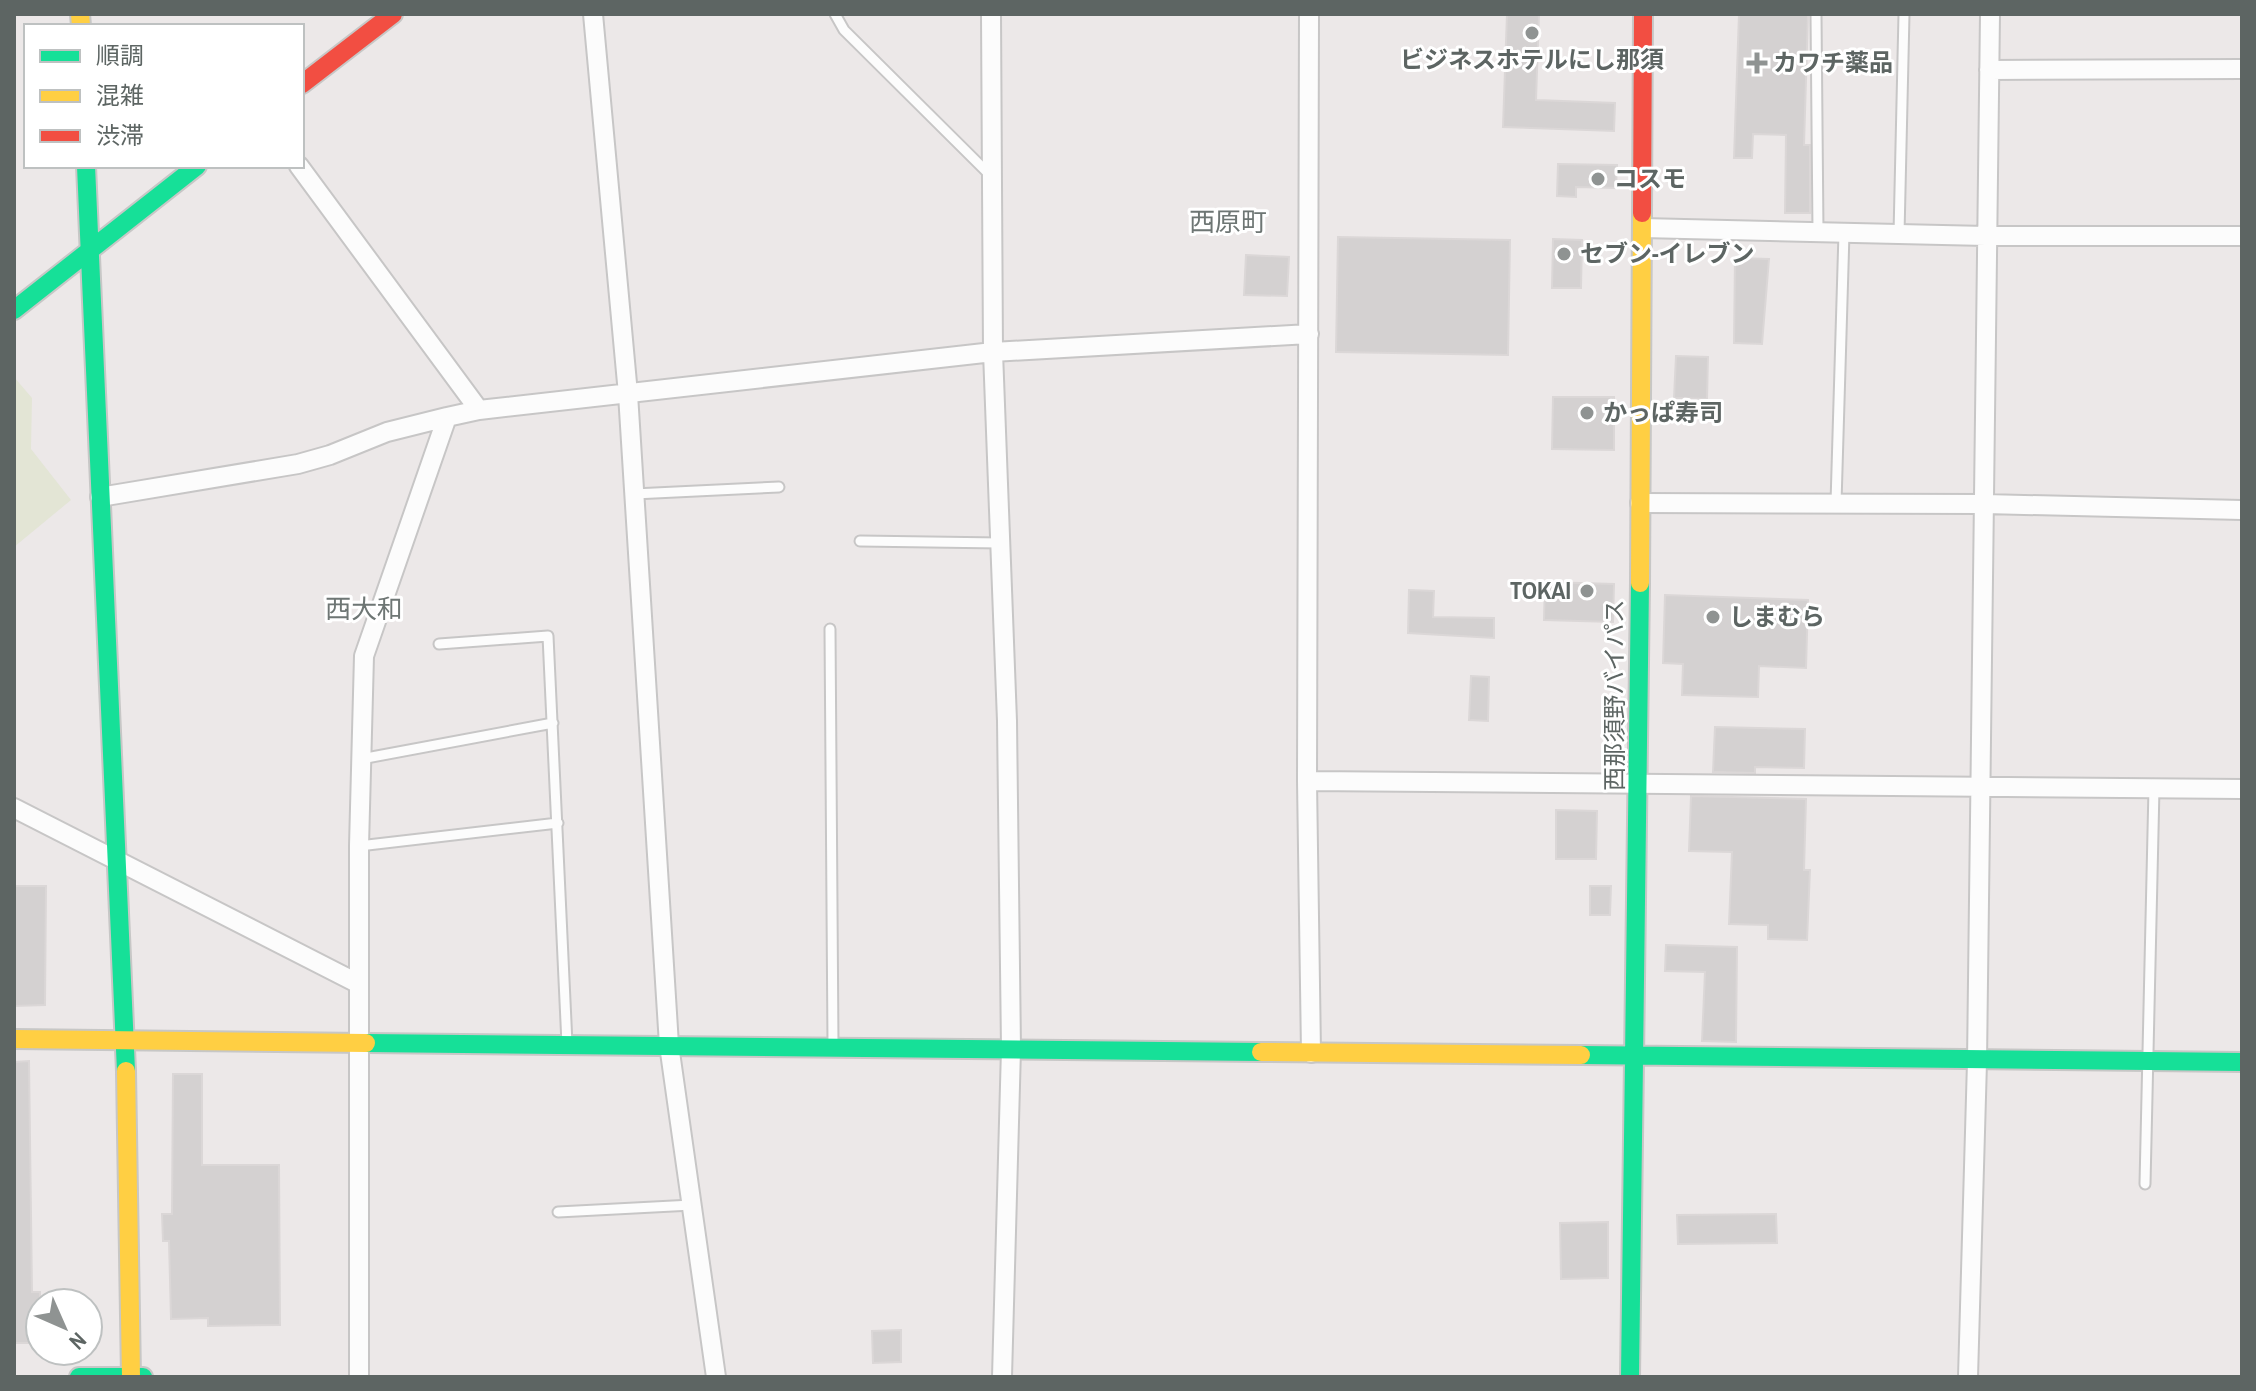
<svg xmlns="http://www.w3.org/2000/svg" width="2256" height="1391" font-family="'Archivo Narrow','Noto Sans JP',sans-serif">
<rect width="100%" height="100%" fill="#ece8e8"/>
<path fill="#e3e5d5" d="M14 377 32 398 31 449 71 500 14 547Z"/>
<path fill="#d4d1d1" stroke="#dbd7d7" stroke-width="2" d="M1507 14H1539L1536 100 1615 103 1614 131 1503 127Z
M1739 14H1808L1804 145H1810V213H1785L1786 135 1753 134 1752 158H1734Z
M1558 164 1617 165 1616 188 1576 187V197L1557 196Z
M1338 237 1510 240 1508 355 1336 352Z
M1553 239 1582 240 1581 288H1552Z
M1246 255 1289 257 1287 296 1244 295Z
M1735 258 1769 259 1762 344 1734 343Z
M1676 356 1708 357 1707 399 1674 398Z
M1553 397H1614V450L1552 449Z
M1545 582 1614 584 1613 622 1544 620Z
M1409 590 1434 591 1433 617 1494 618V638L1408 633Z
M1665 595 1808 600 1806 668 1759 666 1758 697 1682 695 1683 664 1663 663Z
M1471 676 1489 677 1488 721 1469 720Z
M1715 727 1805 729 1804 768 1755 767V773L1713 772Z
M1691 796 1806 799 1804 870H1810L1807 940 1768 939V925L1729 924 1732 852 1689 851Z
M1556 810 1597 811 1596 859H1556Z
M14 886H46L45 1005 14 1006Z
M1590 886H1611L1610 915H1590Z
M1666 945 1737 947 1736 1042 1702 1041 1705 972 1665 971Z
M29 1061 32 1292H40V1343H14V1062Z
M173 1074H202V1165H279L280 1325 208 1326V1318L171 1319 169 1241H163L162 1214H172Z
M1776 1214 1777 1243 1678 1244 1677 1215Z
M1608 1222V1278L1561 1279 1560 1223Z
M901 1330V1362L873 1363 872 1331Z"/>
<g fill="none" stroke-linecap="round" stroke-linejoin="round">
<defs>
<path id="lane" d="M835 14 844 30 989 174
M1816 14 1818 232
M1899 234 1904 14
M634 494 779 487
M1836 503 1844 233
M860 541 1000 543
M830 629 833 1045
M439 644 548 636 567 1044
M361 759 553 723
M359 846 558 823
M2145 1184 2154 788
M558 1212 692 1205"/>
<path id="street" d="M593 14 628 394 669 1045 716 1377
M991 14 993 352 1007 721 1011 1049 1002 1377
M1309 14 1307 781 1311 1053
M1989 70 2242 69
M299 166 479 410
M1642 228 1986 236H2242
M100 497 298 464 330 455 387 432 447 417
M1640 503 1985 504 2242 510
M1307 781 2242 789
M14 808 359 984
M359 1377V846L364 656 447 417 479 410 993 352 1309 334
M1968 1377 1977 1062 1990 14"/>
<path id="fast" d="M86 166 126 1071
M14 310 197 166
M366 1043 1261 1052
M1581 1055 2242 1062
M79 1377H143
M1630 1377 1640 583"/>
<path id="slow" d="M80 14 81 26
M1640 583 1642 213
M14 1039 366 1043
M1261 1052 1581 1055
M126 1071 131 1377"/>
<path id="jam" d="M302 84 393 14
M1642 213 1643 14"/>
</defs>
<use href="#lane" stroke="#c7c6c6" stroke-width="13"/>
<use href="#street" stroke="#c7c6c6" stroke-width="22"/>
<use href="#fast" stroke="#c7c7c6" stroke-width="22"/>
<use href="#slow" stroke="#c7c7c6" stroke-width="22"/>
<use href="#jam" stroke="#c7c7c6" stroke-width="22"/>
<use href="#lane" stroke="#fcfcfc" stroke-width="9"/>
<use href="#street" stroke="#fcfcfc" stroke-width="18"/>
<use href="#fast" stroke="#16e098" stroke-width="18"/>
<use href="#slow" stroke="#ffcf43" stroke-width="18"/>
<use href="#jam" stroke="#f24e42" stroke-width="18"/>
</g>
<g fill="#8f9392" stroke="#fff" stroke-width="3">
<circle cx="1532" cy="33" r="8"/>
<path d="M1753 51h8v8h8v8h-8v8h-8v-8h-8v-8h8z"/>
<circle cx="1598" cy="179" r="8"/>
<circle cx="1564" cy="254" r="8"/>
<circle cx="1587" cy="413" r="8"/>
<circle cx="1587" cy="591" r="8"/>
<circle cx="1713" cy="617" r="8"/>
</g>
<g text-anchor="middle" stroke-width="6" stroke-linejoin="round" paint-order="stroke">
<g font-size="24" font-weight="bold" fill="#5d6563" stroke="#fff" text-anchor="start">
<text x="1532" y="68" text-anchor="middle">ビジネスホテルにし那須</text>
<text x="1773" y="71">カワチ薬品</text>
<text x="1614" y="187">コスモ</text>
<text x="1580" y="262">セブン-イレブン</text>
<text x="1603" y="421">かっぱ寿司</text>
<text x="1571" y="599" text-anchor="end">TOKAI</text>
<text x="1729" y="625">しまむら</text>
</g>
<g font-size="24" fill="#5d6563" stroke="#fff">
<text transform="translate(1615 695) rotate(-90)" y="8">西那須野バイパス</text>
</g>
<g font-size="26" fill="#6e7674" stroke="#fff">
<text x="1228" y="231">西原町</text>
<text x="364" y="618">西大和</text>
</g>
</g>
<rect width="2256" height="1391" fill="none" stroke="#5d6563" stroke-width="32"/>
<rect x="24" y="24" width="280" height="144" fill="#ffffff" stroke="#bec1c1" stroke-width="2"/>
<rect x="40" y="50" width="40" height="12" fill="#16e098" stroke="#bec1c1" stroke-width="2"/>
<text x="96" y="64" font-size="24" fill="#5d6563">順調</text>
<rect x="40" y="90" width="40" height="12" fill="#ffcf43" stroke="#bec1c1" stroke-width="2"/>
<text x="96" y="104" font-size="24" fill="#5d6563">混雑</text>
<rect x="40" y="130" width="40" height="12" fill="#f24e42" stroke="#bec1c1" stroke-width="2"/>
<text x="96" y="144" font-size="24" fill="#5d6563">渋滞</text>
<g transform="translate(64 1327) rotate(135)"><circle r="38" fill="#ffffff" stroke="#bec1c1" stroke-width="2"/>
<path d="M0-6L14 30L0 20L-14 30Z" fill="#8f9392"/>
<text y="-12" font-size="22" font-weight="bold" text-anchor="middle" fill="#5d6563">N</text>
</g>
</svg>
